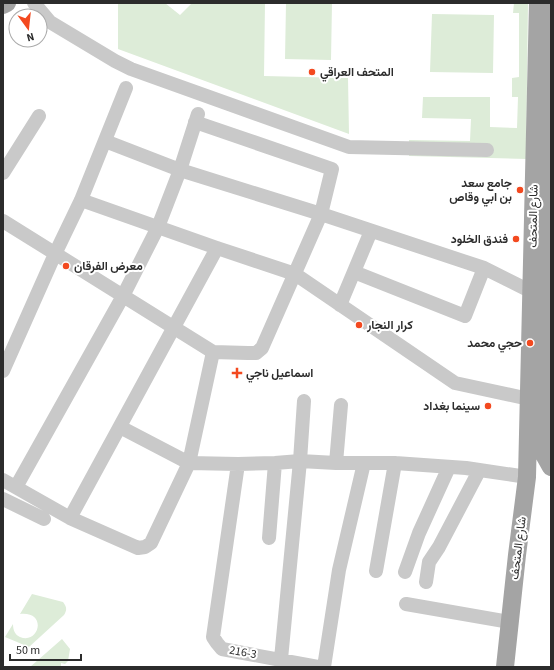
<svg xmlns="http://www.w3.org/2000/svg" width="554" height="670" font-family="'Source Sans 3',Vazirmatn,sans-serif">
<rect width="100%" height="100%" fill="#fff"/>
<path fill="#ddecd8" d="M118 3H165L180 15 192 3H265L264 76 348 78 349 134 118 49Z
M286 3H332L331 60 285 59Z
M514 3H528L526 159 409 156V140L470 141 471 119 422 118 423 97H490V127L517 128 518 97H512V78L519 77V13H513Z
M432 14 494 15 493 73 430 72Z
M32 594 63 602C67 607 67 610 64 615L29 647 5 637 13 624C13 630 15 635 20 637 39 645 48 611 20 614Z
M62 639 70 649 68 661 65 664 61 663V667H30Z"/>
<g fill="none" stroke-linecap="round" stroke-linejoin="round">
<path stroke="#c9c9c9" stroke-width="14" d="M34 3 50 22 115 61 131 69 349 147 487 150
M105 141 180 170 321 214 484 268 532 292
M3 173 39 116
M81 200 217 248 295 274 455 383 529 399
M3 221 213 352 248 353H256L262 348 321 214 332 169 195 122
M354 272 465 316 484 268
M340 305 371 231
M3 371 55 254 81 200 126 88
M120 427 189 463 238 464 275 463 300 461 336 463H395L466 468 527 477
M336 463 341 405
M238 464 213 637 217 643 222 649 318 667
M3 480 70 518 138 548 145 547 151 543 189 463 213 352
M16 487 123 296 158 227 180 170 198 114
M3 499 44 519
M70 518 217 248
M269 538 275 463
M376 571 395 463
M405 572 419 533 449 467
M426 582 429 562 439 547 479 471
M406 604 510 622
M281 659 300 461 304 401
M324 667 339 570 364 463"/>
<path stroke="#a4a4a4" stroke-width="18" d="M3 5 7 3
M537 442 551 467
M543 451 545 289 550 106 551 3
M505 667 517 555 527 477 538 3"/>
</g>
<g fill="#f3491f" stroke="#fff" stroke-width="1.5">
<circle cx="312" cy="72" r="4"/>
<circle cx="520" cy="190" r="4"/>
<circle cx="516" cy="239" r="4"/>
<circle cx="66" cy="266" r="4"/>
<circle cx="359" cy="325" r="4"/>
<circle cx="530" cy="343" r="4"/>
<path d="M235 367h4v4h4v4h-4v4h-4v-4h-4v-4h4z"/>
<circle cx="488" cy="406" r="4"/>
</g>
<g text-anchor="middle" stroke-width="4" stroke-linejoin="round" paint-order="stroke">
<g font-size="12" font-weight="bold" fill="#2c2c2c" stroke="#fff" text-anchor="start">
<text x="320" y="76">المتحف العراقي</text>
<text x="512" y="187" text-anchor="end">جامع سعد<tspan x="512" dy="14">بن ابي وقاص</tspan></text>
<text x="508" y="243" text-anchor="end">فندق الخلود</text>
<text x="74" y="270">معرض الفرقان</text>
<text x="367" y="329">كرار النجار</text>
<text x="522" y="347" text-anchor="end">حجي محمد</text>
<text x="246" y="377">اسماعيل ناجي</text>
<text x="480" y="410" text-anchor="end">سينما بغداد</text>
</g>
<g font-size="12" fill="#2c2c2c" stroke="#fff">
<text transform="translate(533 216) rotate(-89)" y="4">شارع المتحف</text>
<text transform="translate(518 548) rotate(-83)" y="4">شارع المتحف</text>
<text transform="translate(243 652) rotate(10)" y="4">216-3</text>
</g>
</g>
<rect width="554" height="670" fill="none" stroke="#2c2c2c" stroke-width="8"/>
<g transform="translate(28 28) rotate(165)"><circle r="19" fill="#ffffff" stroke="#ababab"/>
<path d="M0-3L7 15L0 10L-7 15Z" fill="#f3491f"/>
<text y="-6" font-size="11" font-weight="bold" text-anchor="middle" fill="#2c2c2c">N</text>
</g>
<path d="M10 654v6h71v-6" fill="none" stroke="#2c2c2c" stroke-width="2"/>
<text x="16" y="654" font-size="12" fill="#2c2c2c" stroke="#ffffff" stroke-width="3" paint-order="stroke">50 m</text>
</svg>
